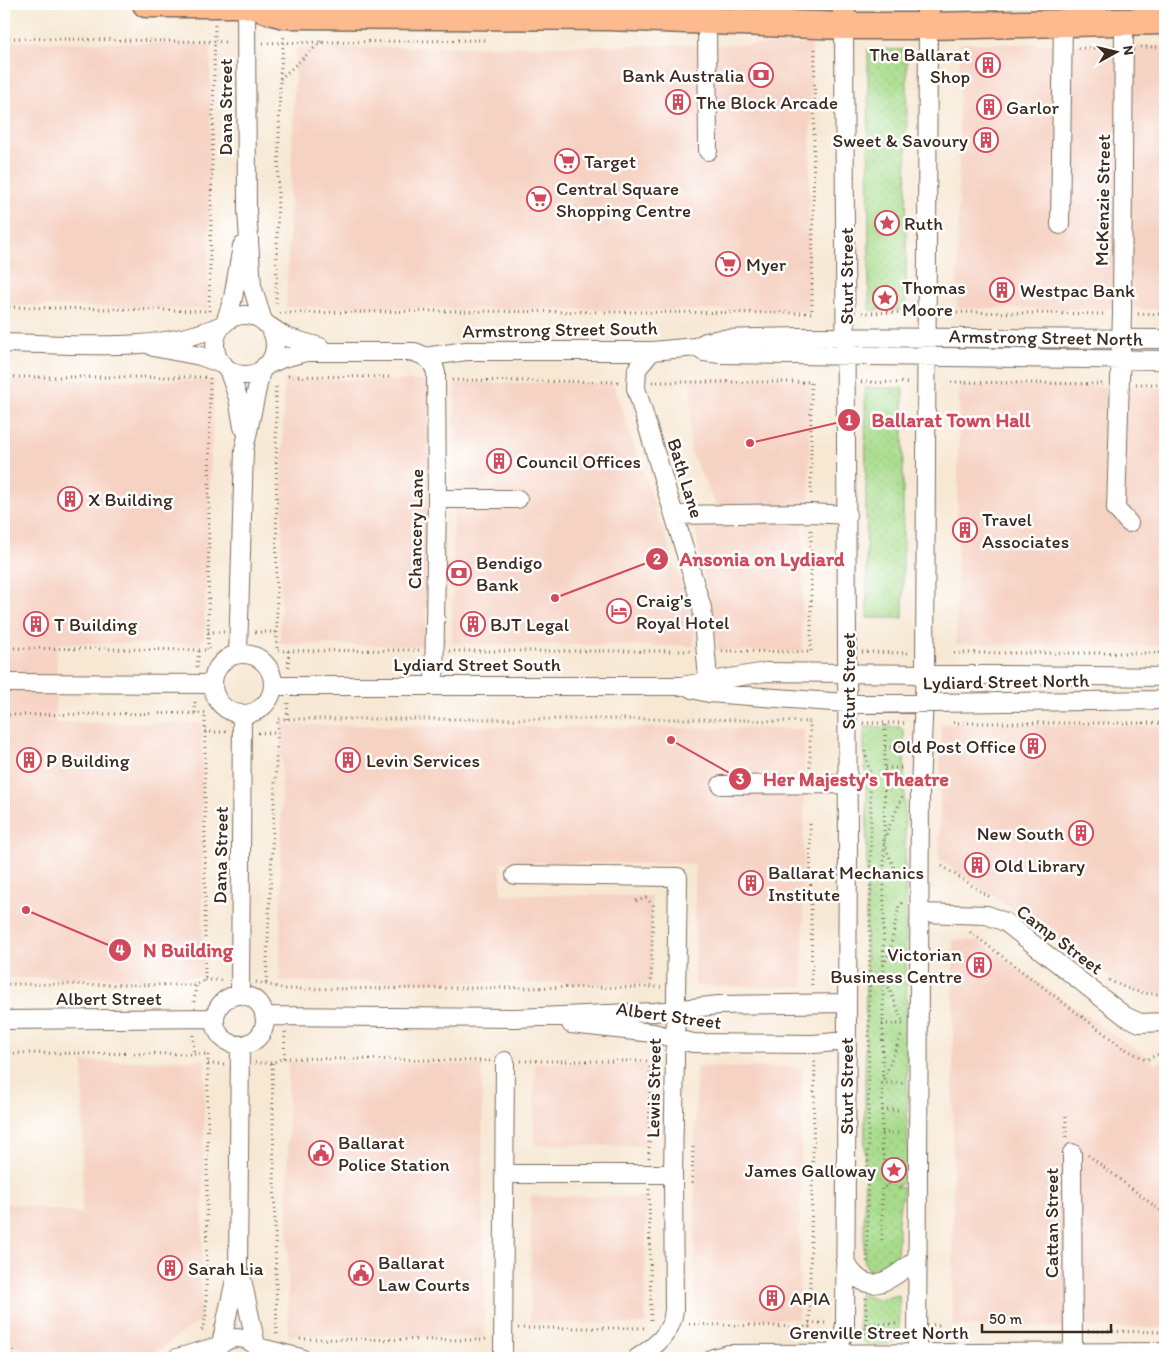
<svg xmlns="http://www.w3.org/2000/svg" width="1169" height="1362" font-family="Itim,sans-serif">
<defs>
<pattern id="park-dots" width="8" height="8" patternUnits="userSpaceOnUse" patternTransform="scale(1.25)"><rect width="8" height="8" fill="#a7dc8b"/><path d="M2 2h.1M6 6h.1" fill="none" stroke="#91bd78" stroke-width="1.8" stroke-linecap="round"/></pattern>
</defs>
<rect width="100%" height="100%" fill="#fff"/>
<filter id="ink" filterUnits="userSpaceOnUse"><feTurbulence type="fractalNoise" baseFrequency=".02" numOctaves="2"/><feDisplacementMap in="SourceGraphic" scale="10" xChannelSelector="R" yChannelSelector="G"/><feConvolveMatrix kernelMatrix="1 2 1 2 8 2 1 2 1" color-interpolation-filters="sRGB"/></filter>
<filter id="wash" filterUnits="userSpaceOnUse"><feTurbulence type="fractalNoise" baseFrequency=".0096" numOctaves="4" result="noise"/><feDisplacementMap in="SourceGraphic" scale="20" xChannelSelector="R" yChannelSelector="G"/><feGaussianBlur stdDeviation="1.12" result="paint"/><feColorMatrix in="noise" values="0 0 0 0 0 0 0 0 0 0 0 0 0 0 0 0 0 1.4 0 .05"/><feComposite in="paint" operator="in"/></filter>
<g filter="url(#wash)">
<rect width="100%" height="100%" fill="#f7e8d4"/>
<path fill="#f6d2c3" d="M4 41 211 44 208 309 4 305Z
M960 43 1165 46V309L957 308Z
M812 44 808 311 286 307 296 48Z
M691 378 810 379 809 508 717 507 690 450Z
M284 379 430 381 425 646 280 644Z
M103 380 214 381 204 638 199 644 57 643 55 723H202L203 977 4 978V381Z
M455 383H613L692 616 695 646 452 644Z
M959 385 1165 387V646L956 644Z
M803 519 802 652 718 650 694 520Z
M941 724 1165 726V994L1124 987 939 859Z
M282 725 804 729 803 987 695 986V864L501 862V894L651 896V984L280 981Z
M953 940 979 941 1156 1064 1165 1059V1328L953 1326Z
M205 1060 201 1319 148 1358H53L4 1343V1203L82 1214 83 1062Z
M288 1061 482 1065 484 1337 288 1335Z
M535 1063 647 1064 646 1146 534 1145Z
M696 1067 802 1068 799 1319 694 1318Z
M531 1196 646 1197 645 1324 530 1323Z"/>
<path fill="url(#park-dots)" stroke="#718354" d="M868 49 907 50 906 310H869Z
M865 388H903V618H867Z
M864 727H900L904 731 908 1175 904 1183 895 1186 904 1188C901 1198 899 1209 898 1220 897 1240 903 1268 877 1274L868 1270 864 1259 867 788H865Z
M859 1295 878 1299 899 1295C899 1312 905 1346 880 1345 873 1345 867 1345 861 1340L858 1332Z"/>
</g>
<g filter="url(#ink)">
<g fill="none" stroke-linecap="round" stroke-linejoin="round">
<defs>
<path id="minor" d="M246 4 247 210 252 286 263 321
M707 20 708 151
M1124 21 1122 314 1116 509 1129 523
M1060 225 1063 23
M215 345a30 30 0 1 1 60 0a30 30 0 1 1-60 0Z
M225 323 233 298 242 246
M266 324 286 337 320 347
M4 343C72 344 159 354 222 325
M153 347 200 356 224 365
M696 347 704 352 720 354 1165 360
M652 351 637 369 636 388 702 608 709 691
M425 357 466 351H652L696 347 706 342 720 339 799 337 1165 339
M265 366 283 358 306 352H414C425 355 434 362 436 373L437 499 434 686
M228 369 238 398 243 427
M437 499H518
M675 515 811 513 847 515
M213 684a30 30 0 1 1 60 0a30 30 0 1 1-60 0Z
M238 654 244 450 261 370
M4 683 212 684
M273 686H681L766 672 1165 677
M692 689 709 693 860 704 1165 700
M721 785 848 784
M515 875 678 877 673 1174 674 1310C672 1333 656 1346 637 1358
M921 913 987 915 1005 922 1125 1016 1140 1023 1165 1022
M240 995 242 714
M215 1020a25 25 0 1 1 50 0a25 25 0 1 1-50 0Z
M264 1016 516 1018 654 1012 719 1005 846 1003
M4 1020 215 1018
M571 1024 653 1033 693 1043 814 1044 846 1041
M1072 1153 1073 1352
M505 1174H673
M845 1261C867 1302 891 1279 918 1258
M241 1275 256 1345
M221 1344 238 1266 240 1045
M257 1347 301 1358
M831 1354C841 1345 843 1337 845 1324L848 854 844 26
M917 1354 920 788 925 673 928 26
M177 1358 219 1346
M213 1358C220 1331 255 1332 263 1358
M503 1358 505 1061
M713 1358 729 1354 1165 1352"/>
<path id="major" d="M844 26V4
M928 26V4"/>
<path id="highway" d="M146 4H248
M246 4 284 15 608 17 844 26H928L1165 21"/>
</defs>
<use href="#minor" stroke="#7d6c5e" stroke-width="20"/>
<use href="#major" stroke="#7d6c5e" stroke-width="25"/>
<use href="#highway" stroke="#7d6c5e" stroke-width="29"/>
<path stroke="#7d6c5e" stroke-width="3" stroke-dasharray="1 4" stroke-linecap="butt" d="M4 38 229 42
M263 43 484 40
M1141 47H1165
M1078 48H1107
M280 79 322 41
M276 303 280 79 284 34
M4 307 209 311 215 24
M952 312 1107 314
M280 313 435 311 812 313 815 46
M862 313 909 312
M1138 314H1165
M288 376 390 377
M4 377H205
M452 380 621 382
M652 382H811V496
M861 382 909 383
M951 382 1105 384
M1136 384H1165
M276 387 277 651 420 650
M208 632H224
M255 632H277
M4 648 208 650 210 378
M288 651 289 669
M449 651H691
M722 651 811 652V530
M862 652 908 653
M954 653H1165
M197 667 199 650
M195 713V701
M4 715 205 713V980L196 985 4 984
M287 719 288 703
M863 723H907
M953 723H1165
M205 732H227
M258 733H277
M885 747H907
M865 751 869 769 871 811 867 1262
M885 768H904
M810 824 812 988
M884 839 902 797
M884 843 898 878 902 882
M942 866 991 898
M636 901 646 898 653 905 651 987
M970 932 1122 1047 1146 1060 1165 1051
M883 965 889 954 899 906 904 901
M883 973 902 1020
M205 980H225
M1109 980C1128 990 1143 995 1165 994
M256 982 286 989 661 987
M266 983 278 719H704L810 722V768
M194 1002 196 985
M882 1024H903
M193 1035 194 1054
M901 1036 882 1083H903
M4 1053 208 1054 206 1316 201 1333
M284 1058 285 1031
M521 1061H660
M255 1063H272L284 1058 490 1061
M272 1063 277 1335
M208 1064H224
M882 1110H902
M882 1133H902
M1066 1137V1113
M1088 1155 1165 1214
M649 1158 650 1061
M889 1179 903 1178
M692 1183 693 1144
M649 1189 651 1323
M882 1240V1188L889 1186 882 1147 885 724
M866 1298V1337
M809 1323H826
M689 1324 809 1327 815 1059
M865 1324H897
M933 1325H940
M518 1328H647
M1088 1331 1165 1332
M300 1339 484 1340 488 1338
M12 1356 15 1348"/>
<use href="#minor" stroke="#fff" stroke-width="18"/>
<use href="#major" stroke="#fcba8e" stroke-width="22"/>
<use href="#highway" stroke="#fcba8e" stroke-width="26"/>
</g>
</g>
<defs>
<symbol id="building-ring" viewBox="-11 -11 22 22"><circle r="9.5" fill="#fff" stroke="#d1495b" stroke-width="1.5"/><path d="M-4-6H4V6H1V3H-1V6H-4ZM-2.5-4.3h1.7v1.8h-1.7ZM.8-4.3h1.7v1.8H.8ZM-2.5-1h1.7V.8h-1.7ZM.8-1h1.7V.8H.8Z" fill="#d1495b"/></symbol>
<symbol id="bank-ring" viewBox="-11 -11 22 22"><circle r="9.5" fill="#fff" stroke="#d1495b" stroke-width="1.5"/><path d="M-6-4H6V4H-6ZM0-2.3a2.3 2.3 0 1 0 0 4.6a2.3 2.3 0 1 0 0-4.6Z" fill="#d1495b"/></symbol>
<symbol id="supermarket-ring" viewBox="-11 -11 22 22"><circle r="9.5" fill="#fff" stroke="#d1495b" stroke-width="1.5"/><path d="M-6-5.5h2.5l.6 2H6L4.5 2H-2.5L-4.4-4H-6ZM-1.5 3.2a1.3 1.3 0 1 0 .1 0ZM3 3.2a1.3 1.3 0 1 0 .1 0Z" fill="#d1495b"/></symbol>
<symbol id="sight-ring" viewBox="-11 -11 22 22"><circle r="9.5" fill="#fff" stroke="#d1495b" stroke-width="1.5"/><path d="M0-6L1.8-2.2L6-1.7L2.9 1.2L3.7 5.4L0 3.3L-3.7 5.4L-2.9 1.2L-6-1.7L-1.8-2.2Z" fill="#d1495b"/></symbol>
<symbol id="hotel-ring" viewBox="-11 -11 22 22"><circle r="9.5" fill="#fff" stroke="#d1495b" stroke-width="1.5"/><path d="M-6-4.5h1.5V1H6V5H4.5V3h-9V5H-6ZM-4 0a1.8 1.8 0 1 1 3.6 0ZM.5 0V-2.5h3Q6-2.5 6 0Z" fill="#d1495b"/></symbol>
<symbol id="civic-ring" viewBox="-11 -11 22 22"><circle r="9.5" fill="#fff" stroke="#d1495b" stroke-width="1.5"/><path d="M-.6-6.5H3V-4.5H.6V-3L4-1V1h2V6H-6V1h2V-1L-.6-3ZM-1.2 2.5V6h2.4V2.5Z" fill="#d1495b"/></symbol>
</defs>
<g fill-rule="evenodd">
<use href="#building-ring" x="974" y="51" width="28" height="28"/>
<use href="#bank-ring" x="747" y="61" width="28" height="28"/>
<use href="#building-ring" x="664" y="88" width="28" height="28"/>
<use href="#building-ring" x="975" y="93" width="28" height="28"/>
<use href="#building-ring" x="972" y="126" width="28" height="28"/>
<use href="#supermarket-ring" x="553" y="147" width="28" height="28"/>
<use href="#supermarket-ring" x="525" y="185" width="28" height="28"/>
<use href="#sight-ring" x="873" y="209" width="28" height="28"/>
<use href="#supermarket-ring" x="714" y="250" width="28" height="28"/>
<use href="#building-ring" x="988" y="276" width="28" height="28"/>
<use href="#sight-ring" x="871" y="284" width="28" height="28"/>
<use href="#building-ring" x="485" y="447" width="28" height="28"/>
<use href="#building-ring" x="56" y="485" width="28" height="28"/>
<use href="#building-ring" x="951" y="516" width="28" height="28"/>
<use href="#bank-ring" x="445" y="559" width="28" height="28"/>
<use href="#hotel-ring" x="605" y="597" width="28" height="28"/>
<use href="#building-ring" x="22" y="610" width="28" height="28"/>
<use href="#building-ring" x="459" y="610" width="28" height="28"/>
<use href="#building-ring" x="1019" y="732" width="28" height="28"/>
<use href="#building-ring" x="15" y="746" width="28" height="28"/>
<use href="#building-ring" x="334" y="746" width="28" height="28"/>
<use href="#building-ring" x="1067" y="819" width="28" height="28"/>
<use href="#building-ring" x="963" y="851" width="28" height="28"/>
<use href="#building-ring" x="737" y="869" width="28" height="28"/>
<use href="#building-ring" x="965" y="951" width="28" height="28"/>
<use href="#civic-ring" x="307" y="1139" width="28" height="28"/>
<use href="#sight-ring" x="880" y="1156" width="28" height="28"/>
<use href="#building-ring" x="156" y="1254" width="28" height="28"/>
<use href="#civic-ring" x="347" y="1259" width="28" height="28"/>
<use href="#building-ring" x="758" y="1284" width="28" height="28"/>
</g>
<g text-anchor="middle" stroke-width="5" stroke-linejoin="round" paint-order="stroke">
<g font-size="19" fill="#3b2a1e" stroke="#fff" text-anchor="start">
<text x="970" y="61" text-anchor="end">The Ballarat<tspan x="970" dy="22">Shop</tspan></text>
<text x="744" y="82" text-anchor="end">Bank Australia</text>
<text x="696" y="109">The Block Arcade</text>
<text x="1006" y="114">Garlor</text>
<text x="968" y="147" text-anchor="end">Sweet &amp; Savoury</text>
<text x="584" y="168">Target</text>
<text x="556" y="195">Central Square<tspan x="556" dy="22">Shopping Centre</tspan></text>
<text x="904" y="230">Ruth</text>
<text x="746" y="271">Myer</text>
<text x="902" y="294">Thomas<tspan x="902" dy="22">Moore</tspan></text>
<text x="1020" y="297">Westpac Bank</text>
<text x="516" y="468">Council Offices</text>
<text x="88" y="506">X Building</text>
<text x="982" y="526">Travel<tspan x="982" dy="22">Associates</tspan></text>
<text x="476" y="569">Bendigo<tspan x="476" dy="22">Bank</tspan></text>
<text x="636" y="607">Craig's<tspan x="636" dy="22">Royal Hotel</tspan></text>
<text x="54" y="631">T Building</text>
<text x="490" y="631">BJT Legal</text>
<text x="1016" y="753" text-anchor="end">Old Post Office</text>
<text x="46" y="767">P Building</text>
<text x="366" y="767">Levin Services</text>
<text x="1064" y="840" text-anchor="end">New South</text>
<text x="994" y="872">Old Library</text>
<text x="768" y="879">Ballarat Mechanics<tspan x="768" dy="22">Institute</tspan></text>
<text x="962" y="961" text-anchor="end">Victorian<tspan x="962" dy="22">Business Centre</tspan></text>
<text x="338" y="1149">Ballarat<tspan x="338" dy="22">Police Station</tspan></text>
<text x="876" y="1177" text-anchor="end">James Galloway</text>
<text x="378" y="1269">Ballarat<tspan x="378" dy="22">Law Courts</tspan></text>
<text x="188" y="1275">Sarah Lia</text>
<text x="790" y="1305">APIA</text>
</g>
<g font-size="19" fill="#3b2a1e" stroke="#fff">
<text transform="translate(225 107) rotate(-90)" y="7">Dana Street</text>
<text transform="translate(1102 200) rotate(-89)" y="7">McKenzie Street</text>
<text transform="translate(846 276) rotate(-90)" y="7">Sturt Street</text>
<text transform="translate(560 329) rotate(-1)" y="7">Armstrong Street South</text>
<text transform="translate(1046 337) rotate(1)" y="7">Armstrong Street North</text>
<text transform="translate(686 478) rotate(73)" y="7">Bath Lane</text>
<text transform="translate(415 529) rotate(-89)" y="7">Chancery Lane</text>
<text x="477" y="671">Lydiard Street South</text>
<text transform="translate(848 681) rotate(-90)" y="7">Sturt Street</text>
<text transform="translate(1006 681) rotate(-1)" y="7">Lydiard Street North</text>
<text transform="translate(220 855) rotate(-89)" y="7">Dana Street</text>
<text transform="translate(1060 939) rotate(37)" y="7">Camp Street</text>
<text x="109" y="1005">Albert Street</text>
<text transform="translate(669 1015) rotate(8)" y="7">Albert Street</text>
<text transform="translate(846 1086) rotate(-90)" y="7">Sturt Street</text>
<text transform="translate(653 1088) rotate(-89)" y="7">Lewis Street</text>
<text transform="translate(1051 1223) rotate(-90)" y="7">Cattan Street</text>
<text x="879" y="1339">Grenville Street North</text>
</g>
</g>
<path fill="none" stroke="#d1495b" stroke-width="2" d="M750 443L849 420M555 598L657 559M671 740L740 779M26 910L120 950"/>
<g fill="#d1495b" stroke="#fff" stroke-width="2">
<circle cx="750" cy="443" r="5"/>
<circle cx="555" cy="598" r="5"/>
<circle cx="671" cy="740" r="5"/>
<circle cx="26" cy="910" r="5"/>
<circle cx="849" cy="420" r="12"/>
<circle cx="657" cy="559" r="12"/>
<circle cx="740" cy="779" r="12"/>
<circle cx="120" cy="950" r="12"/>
</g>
<g font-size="15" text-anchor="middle" font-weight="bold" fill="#fff">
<text x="849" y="425">1</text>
<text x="657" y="564">2</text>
<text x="740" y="784">3</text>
<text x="120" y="955">4</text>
</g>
<g font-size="20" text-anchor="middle" font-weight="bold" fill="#d1495b" stroke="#fff" stroke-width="5" stroke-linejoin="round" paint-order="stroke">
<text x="951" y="427">Ballarat Town Hall</text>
<text x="762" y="566">Ansonia on Lydiard</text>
<text x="856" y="786">Her Majesty's Theatre</text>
<text x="188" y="957">N Building</text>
</g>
<rect width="1169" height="1362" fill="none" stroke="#fff" stroke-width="20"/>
<g transform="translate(1116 52) rotate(82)" stroke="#ffffff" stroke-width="4" paint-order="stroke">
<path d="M0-4L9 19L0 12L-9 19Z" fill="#3b2a1e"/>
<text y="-8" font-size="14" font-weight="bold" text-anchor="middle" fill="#3b2a1e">N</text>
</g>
<path d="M982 1324v8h129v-8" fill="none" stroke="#3b2a1e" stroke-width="2.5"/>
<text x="989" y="1324" font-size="15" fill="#3b2a1e" stroke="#ffffff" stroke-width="4" paint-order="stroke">50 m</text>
</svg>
